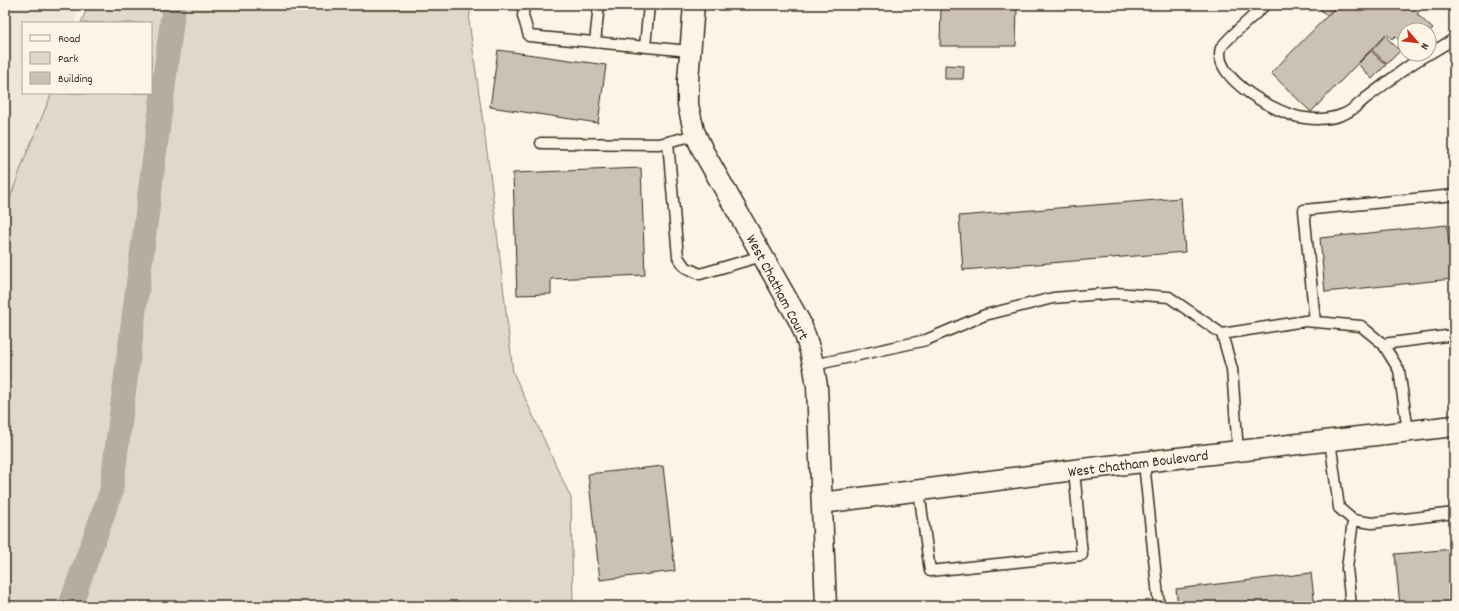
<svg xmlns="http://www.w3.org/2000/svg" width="1459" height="611" font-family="Dekko,sans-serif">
<rect width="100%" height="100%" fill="#fcf5e5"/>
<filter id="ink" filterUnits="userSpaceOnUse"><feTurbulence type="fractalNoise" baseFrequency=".025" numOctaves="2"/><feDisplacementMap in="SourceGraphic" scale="8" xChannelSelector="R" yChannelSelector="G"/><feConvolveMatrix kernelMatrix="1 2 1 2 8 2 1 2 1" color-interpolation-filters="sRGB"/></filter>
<g filter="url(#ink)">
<path fill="#eee6d6" d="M5 5H79L75 23H23V93H58L5 312Z"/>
<path fill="#e0d8c8" stroke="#8e8173" d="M88 5H471L469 21 491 181 513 372 571 498 573 606H5V447L11 426 5 393V212L25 157 52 93H151V23H81Z"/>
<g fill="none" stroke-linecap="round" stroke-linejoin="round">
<path stroke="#b7ad9e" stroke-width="24" d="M70 606 111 492 174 5"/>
</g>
<path fill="#ccc2b3" stroke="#3b2a1e" d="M941 5H1017L1016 46H940Z
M1316 5H1334L1336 6 1327 16Z
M1338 5H1426L1417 14 1433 29 1429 33V30H1405V46L1395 36 1392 39 1386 34 1311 112 1271 73Z
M1385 36 1400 51 1387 64 1372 50Z
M498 50 606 65 598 123 490 107Z
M1371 51 1386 65 1372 79 1358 64Z
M945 65 964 66 963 79H945Z
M641 168 645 275 551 279V294L517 295 513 173Z
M1181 198 1185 252 963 270 959 216Z
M1447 225 1452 279 1325 292 1320 238Z
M663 466 675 571 600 580 588 474Z
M1454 549V606H1400L1395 554Z
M1311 573 1315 606H1178L1176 589Z
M687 602 688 606H656Z"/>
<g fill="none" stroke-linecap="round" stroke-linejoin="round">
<defs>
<path id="service" d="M524 5 523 16 529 36 690 51
M1265 5C1258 12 1223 42 1221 48 1211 78 1280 116 1305 118 1317 120 1333 119 1344 114 1352 111 1360 103 1366 98 1387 83 1406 66 1428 54
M595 42 599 5
M645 46 649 5
M1429 54 1454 39
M668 142 678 257 685 267 700 274 762 256
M541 143 659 144 696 135
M1315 322 1304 210 1454 195
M1383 344 1454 335
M814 365 926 340 985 315 1053 298 1115 293 1169 297 1222 334
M1330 440 1339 508 1353 520 1372 523 1454 513
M1238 452 1232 369 1222 334 1305 321 1361 326 1383 344 1399 370 1408 431
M1144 463 1159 606
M919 491 930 571 1082 555 1074 470
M1351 606 1347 568 1353 520"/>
<path id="minor" d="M694 5 688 80V105L694 131 703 151 800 322C809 343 814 364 817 386L826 606
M822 503 1074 470 1454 426"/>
</defs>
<use href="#service" stroke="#3b2a1e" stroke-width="13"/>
<use href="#minor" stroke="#3b2a1e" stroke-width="23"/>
<use href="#service" stroke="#fcf5e5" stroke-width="10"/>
<use href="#minor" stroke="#fcf5e5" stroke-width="20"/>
</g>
</g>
<g text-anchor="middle" stroke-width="3" stroke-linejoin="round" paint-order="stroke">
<g font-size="15" fill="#3b2a1e" stroke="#fcf5e5">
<text transform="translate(778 287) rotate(62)" y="5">West Chatham Court</text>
<text transform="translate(1138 463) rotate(-7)" y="5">West Chatham Boulevard</text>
</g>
</g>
<rect width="1459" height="611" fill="none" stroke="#fcf5e5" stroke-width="20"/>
<rect x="10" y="10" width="1439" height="591" fill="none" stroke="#3b2a1e" stroke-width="1.5" filter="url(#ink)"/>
<rect x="22" y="22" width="130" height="72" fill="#fcf5e5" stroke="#afa495"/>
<rect x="30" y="35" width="20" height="6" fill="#fcf5e5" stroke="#afa495"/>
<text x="58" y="42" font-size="12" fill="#3b2a1e">Road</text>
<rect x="30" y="52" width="20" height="12" fill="#e0d8c8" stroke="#afa495"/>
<text x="58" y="62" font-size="12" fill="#3b2a1e">Park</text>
<rect x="30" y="72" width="20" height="12" fill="#ccc2b3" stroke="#afa495"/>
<text x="58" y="82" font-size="12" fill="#3b2a1e">Building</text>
<g transform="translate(1417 42) rotate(118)"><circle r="19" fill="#fcf5e5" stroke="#afa495"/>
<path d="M0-3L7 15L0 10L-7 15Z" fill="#c8321e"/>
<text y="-6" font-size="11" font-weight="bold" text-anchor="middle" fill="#3b2a1e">N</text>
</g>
</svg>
